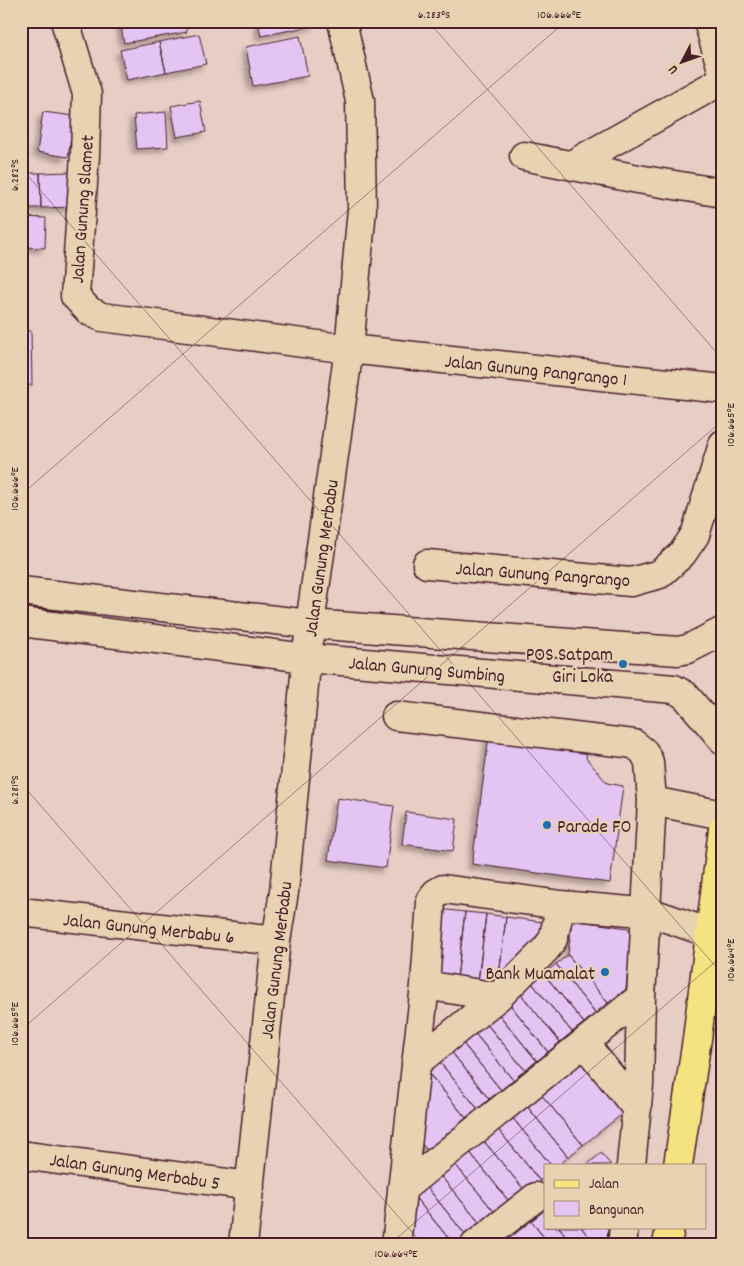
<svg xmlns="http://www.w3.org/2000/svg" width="744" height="1266" font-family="Dekko,sans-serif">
<defs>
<filter id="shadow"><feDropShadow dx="-4.5" dy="4.5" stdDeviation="2.5" flood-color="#0004"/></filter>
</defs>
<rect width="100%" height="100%" fill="#e6cec5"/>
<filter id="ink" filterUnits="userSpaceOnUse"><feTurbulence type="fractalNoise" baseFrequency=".02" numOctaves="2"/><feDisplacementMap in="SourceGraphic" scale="10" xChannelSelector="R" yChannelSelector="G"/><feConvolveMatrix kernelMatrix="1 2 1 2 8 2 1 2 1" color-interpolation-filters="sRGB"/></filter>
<g filter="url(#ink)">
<path fill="#e2c5f3" stroke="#4a1f2b" filter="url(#shadow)" d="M120 21H185L187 32 124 43Z
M258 21H315L316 25 261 36Z
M199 34 206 64 166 72 159 42Z
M300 36 308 76 253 86 246 47Z
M159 42 166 72 127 80 120 50Z
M200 101 206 132 177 137 171 106Z
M43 112 74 116 68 157 37 152Z
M166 112 168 147 137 149 134 115Z
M71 172 72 207 41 208 40 173Z
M21 173H40L41 208H21Z
M21 217 46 218 45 248 21 247Z
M21 253H27L24 279H21Z
M21 288H23L21 320Z
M21 331H31L32 385 21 386Z
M490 729 588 742 586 758 607 783 623 786 610 883 472 864Z
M337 798 394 806 386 868 328 860Z
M406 812 457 819 453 851 402 844Z
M439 909 465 912 457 979 431 976Z
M465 912 486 914 478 982 457 979Z
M486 914 506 917 498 984 478 982Z
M506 917 550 923 548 940 498 984Z
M572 920 628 928 632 933 626 989 608 1003 568 955Z
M568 955 608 1003 595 1013 556 964Z
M556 964 595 1013 584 1023 544 974Z
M544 974 584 1023 572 1032 532 983Z
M532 983 572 1032 560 1042 520 993Z
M520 993 560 1042 548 1052 508 1002Z
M508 1002 548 1052 537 1061 497 1012Z
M497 1012 537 1061 525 1070 485 1022Z
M485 1022 525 1070 513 1080 473 1031Z
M473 1031 513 1080 501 1090 461 1041Z
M461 1041 501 1090 489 1099 450 1050Z
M450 1050 489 1099 478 1109 438 1060Z
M583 1058 626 1111 583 1145 540 1093Z
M438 1060 478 1109 466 1118 426 1070Z
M426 1070 466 1118 427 1150 411 1131Z
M540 1093 583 1145 568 1157 526 1105Z
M526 1105 568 1157 559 1165H551L511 1116Z
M511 1116 551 1165H545V1176L540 1181 497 1128Z
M497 1128 540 1181 526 1192 483 1140Z
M483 1140 526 1192 511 1204 469 1151Z
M469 1151 511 1204 497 1215 454 1163Z
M601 1153 611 1165H587Z
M454 1163 497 1215 483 1227 440 1175Z
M440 1175 483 1227 468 1238 426 1186Z
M426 1186 468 1238 461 1245H454L414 1196Z
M414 1196 454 1245 403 1243Z
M545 1210V1227H559L573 1245H550L531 1221Z
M531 1221 550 1245H515L510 1238Z
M559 1227H581L595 1245H573Z
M581 1227H608L607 1240 603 1245H595Z"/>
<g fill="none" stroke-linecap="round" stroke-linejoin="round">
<defs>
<path id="minor" d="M65 21 87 94 85 155 75 296 89 311 102 317 349 349 723 389
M708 21 723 73
M524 156 638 179 723 193
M571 165 723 80
M427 564 631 582 660 574 682 554 695 535 723 444
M21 591 310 624 678 651 688 649 723 631
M21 622 306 658 674 689 685 695 723 740
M396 716 634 744 644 752 649 762 652 801
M21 912 276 941
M710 933 646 911 652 801 723 815
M425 985 498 997
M584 1043 637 1109
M416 1063 498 997 546 949 553 939 561 905
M21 1155 250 1186
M402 1189 641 997
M243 1245 276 941 284 892 310 624 349 349 362 209 360 101 342 21
M396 1245 425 985 431 901 436 893 443 889 561 905 630 911H646L641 997 639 1085 631 1165
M475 1245 536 1197
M622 1245 624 1227"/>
<path id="major" d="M678 1165 697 1039 723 829
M667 1245 670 1227"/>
</defs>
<use href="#minor" stroke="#4a1f2b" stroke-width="31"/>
<use href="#major" stroke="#4a1f2b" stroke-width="31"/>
<use href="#minor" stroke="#e7d2b1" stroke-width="28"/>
<use href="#major" stroke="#f5e381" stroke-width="28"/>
</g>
</g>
<path fill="none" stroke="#4a1f2b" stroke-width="1" stroke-opacity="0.45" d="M428 21 723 360M21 168 723 975M21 495 566 21M21 783 423 1245M21 1030 723 420M389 1245 723 955"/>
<g fill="#1f6fb2" stroke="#e7d2b1" stroke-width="2">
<circle cx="623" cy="664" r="5"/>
<circle cx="547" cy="825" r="5"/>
<circle cx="605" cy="972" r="5"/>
</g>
<g text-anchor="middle" stroke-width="4" stroke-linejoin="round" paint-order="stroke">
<g font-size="19" fill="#4a1f2b" stroke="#e7d2b1">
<text transform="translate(81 209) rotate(-86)" y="7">Jalan Gunung Slamet</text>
<text transform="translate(536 369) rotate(6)" y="7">Jalan Gunung Pangrango 1</text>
<text transform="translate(320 558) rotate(-82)" y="7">Jalan Gunung Merbabu</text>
<text transform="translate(543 573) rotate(4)" y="7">Jalan Gunung Pangrango</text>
<text transform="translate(427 668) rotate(5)" y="7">Jalan Gunung Sumbing</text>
<text transform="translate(149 927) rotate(6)" y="7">Jalan Gunung Merbabu 6</text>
<text transform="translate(275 960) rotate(-83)" y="7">Jalan Gunung Merbabu</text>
<text transform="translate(135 1170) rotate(8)" y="7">Jalan Gunung Merbabu 5</text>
</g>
<g font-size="19" fill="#4a1f2b" stroke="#e7d2b1" text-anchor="end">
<text x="613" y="660">POS Satpam<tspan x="613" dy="22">Giri Loka</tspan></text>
<text x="557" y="832" text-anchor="start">Parade FO</text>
<text x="595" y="979">Bank Muamalat</text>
</g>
</g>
<rect width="744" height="1266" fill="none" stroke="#e7d2b1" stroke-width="55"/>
<rect x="544" y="1164" width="162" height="65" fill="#e7d2b1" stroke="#a88a7b"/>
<rect x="554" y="1180" width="25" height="8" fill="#f5e381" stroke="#a88a7b"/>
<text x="589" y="1188" font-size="15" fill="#4a1f2b">Jalan</text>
<rect x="554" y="1201" width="25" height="15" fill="#e2c5f3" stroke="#a88a7b"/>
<text x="589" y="1214" font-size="15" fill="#4a1f2b">Bangunan</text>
<g transform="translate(682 62) rotate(229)" stroke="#e7d2b1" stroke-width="4" paint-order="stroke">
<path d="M0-4L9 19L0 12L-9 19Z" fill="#4a1f2b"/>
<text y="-8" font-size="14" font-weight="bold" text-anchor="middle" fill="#4a1f2b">U</text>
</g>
<rect x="28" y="28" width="688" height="1210" fill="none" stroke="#4a1f2b" stroke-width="2"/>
<g font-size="12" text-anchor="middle" fill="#4a1f2b">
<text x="434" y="18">6.283°S</text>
<text x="559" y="18">106.666°E</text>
<text transform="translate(14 175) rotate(-90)" y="4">6.282°S</text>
<text transform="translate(730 425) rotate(-90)" y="4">106.665°E</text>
<text transform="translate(14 489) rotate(-90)" y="4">106.666°E</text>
<text transform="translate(14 790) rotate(-90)" y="4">6.281°S</text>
<text transform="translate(730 960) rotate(-90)" y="4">106.664°E</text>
<text transform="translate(14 1024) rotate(-90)" y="4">106.665°E</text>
<text x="396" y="1257">106.664°E</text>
</g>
</svg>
